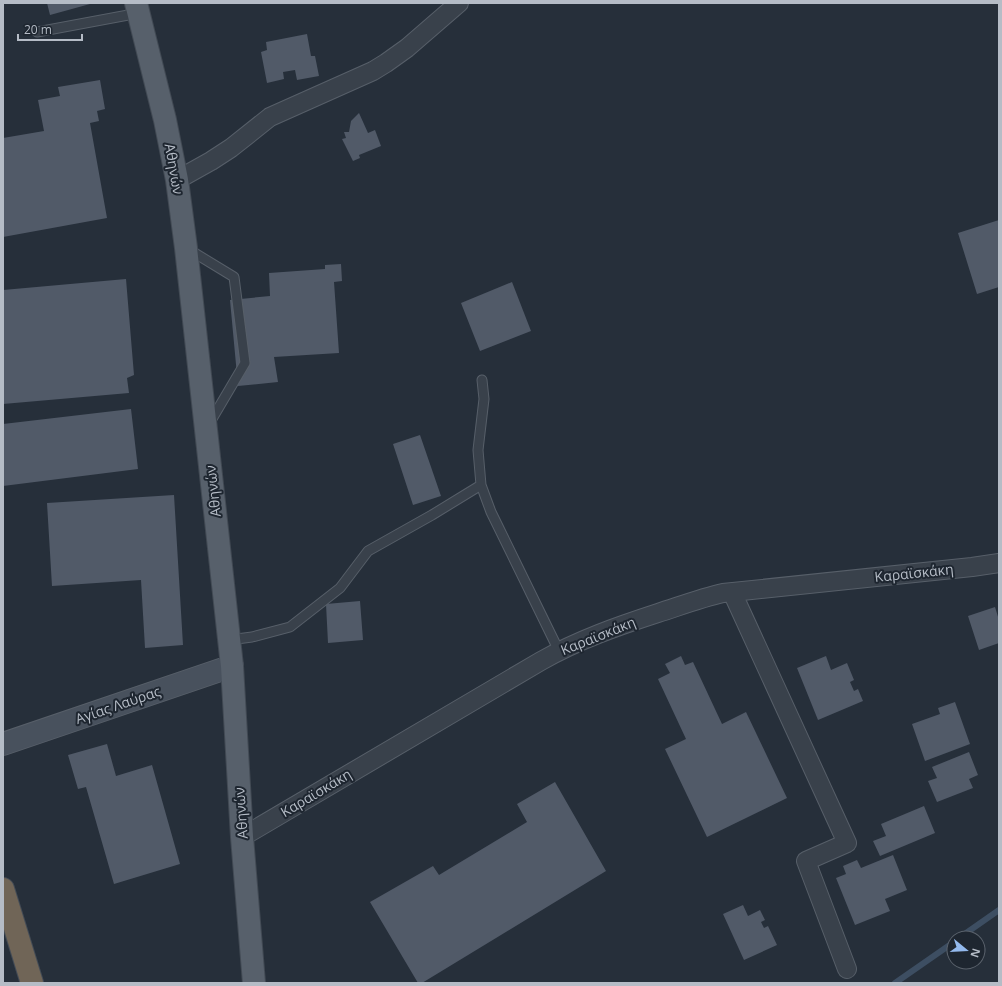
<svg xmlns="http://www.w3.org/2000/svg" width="1002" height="986" font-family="'Open Sans',sans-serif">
<rect width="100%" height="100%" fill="#262f3a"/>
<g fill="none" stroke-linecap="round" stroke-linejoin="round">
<path stroke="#3d4e62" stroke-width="6" d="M959 938 999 910
M895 983 954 942"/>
</g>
<path fill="#515a68" d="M47 3H90V4L50 15Z
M307 34 311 56H315L319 76 297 80 295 70 283 72 284 79 267 83 261 52 267 50 266 42Z
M100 80 105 109 97 111 99 121 90 123 107 218 3 237V138L44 131 38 100 60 96 58 87Z
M359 113 368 133 375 130 381 146 359 155 360 158 353 161 342 139 346 138 344 132H349L351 121Z
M999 220V287L977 294 958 233Z
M341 264 342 281 334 282 339 353 274 357 278 382 238 386 230 300 270 296 269 273 325 269V265Z
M126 279 134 375 127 378 129 393 3 404V290Z
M512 282 531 331 480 351 461 303Z
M131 409 138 469 3 486V424Z
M420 435 441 496 413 505 393 444Z
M174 495 183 645 145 648 141 580 52 586 47 503Z
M360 601 363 640 328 643 326 604Z
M995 607 999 620V643L979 650 968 616Z
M681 656 685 665 693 662 722 724 746 712 787 798 707 837 665 749 686 739 658 679 670 673 665 664Z
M826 656 831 670 847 663 854 680 850 682 854 691 858 689 863 701 818 720 797 668Z
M955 702 970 744 925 761 912 724 940 714 938 708Z
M107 744 116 776 152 765 180 864 114 884 86 787 78 789 68 755Z
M969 752 978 775 969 779 973 788 937 802 928 781 937 778 932 767Z
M555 782 606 871 422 983H418L370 902 433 866 439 875 527 822 517 804Z
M924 806 935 833 880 856 873 841 886 836 881 824Z
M893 855 907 890 885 899 890 911 855 925 836 878 846 874 843 866 857 860 861 868Z
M743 905 748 916 760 910 765 920 761 922 764 928 768 926 777 945 744 960 723 914Z"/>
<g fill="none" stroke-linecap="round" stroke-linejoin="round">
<defs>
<path id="lane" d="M37 32 139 13
M188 249 234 277 245 363 209 424
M482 380 484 399 478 450 481 485 491 512 559 651
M229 640 252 637 290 627 340 588 368 551 432 515 481 485"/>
<path id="street" d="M177 180 211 161 231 148 270 117 373 71 386 63 407 48 459 3
M732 592 847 843 806 861 847 969
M242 837 541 661C578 640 618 626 658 613 680 606 701 598 723 593L972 567 999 563"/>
<path id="secondary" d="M3 744 232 666"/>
<path id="primary" d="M136 3 165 120 177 180 186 248 232 666 242 837 254 983"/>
<path id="highway" d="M3 889 32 983"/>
</defs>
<use href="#lane" stroke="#575f69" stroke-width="11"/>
<use href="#street" stroke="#575f69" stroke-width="20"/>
<use href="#secondary" stroke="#575f69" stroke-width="24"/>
<use href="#primary" stroke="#424a54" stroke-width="24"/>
<use href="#highway" stroke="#444c56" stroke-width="24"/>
<use href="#lane" stroke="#39414b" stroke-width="9"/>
<use href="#street" stroke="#39414b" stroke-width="18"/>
<use href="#secondary" stroke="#48515d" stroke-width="22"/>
<use href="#primary" stroke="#57606b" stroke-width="22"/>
<use href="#highway" stroke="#706557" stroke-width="22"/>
</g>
<g text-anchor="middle" stroke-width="4" stroke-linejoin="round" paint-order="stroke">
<g font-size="14" fill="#b5bcc6" stroke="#1e2630">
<text transform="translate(174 169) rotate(80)" y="5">Αθηνών</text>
<text transform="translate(213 491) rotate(-96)" y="5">Αθηνών</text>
<text transform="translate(914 573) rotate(-6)" y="5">Καραϊσκάκη</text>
<text transform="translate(598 636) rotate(-22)" y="5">Καραϊσκάκη</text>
<text transform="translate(118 705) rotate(-19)" y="5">Αγίας Λαύρας</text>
<text transform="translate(316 793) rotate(-31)" y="5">Καραϊσκάκη</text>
<text transform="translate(241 813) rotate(-94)" y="5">Αθηνών</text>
</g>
</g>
<rect width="1002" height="986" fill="none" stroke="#b5bcc6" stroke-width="8"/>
<g transform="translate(966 950) rotate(108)"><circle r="19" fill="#1e2630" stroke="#5a626c"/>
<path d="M0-3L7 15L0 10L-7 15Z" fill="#93b9ed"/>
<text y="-6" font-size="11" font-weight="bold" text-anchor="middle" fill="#b5bcc6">N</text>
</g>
<path d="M18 34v6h64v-6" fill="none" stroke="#b5bcc6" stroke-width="2"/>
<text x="24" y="34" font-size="12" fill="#b5bcc6" stroke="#1e2630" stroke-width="3" paint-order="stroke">20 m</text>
</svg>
